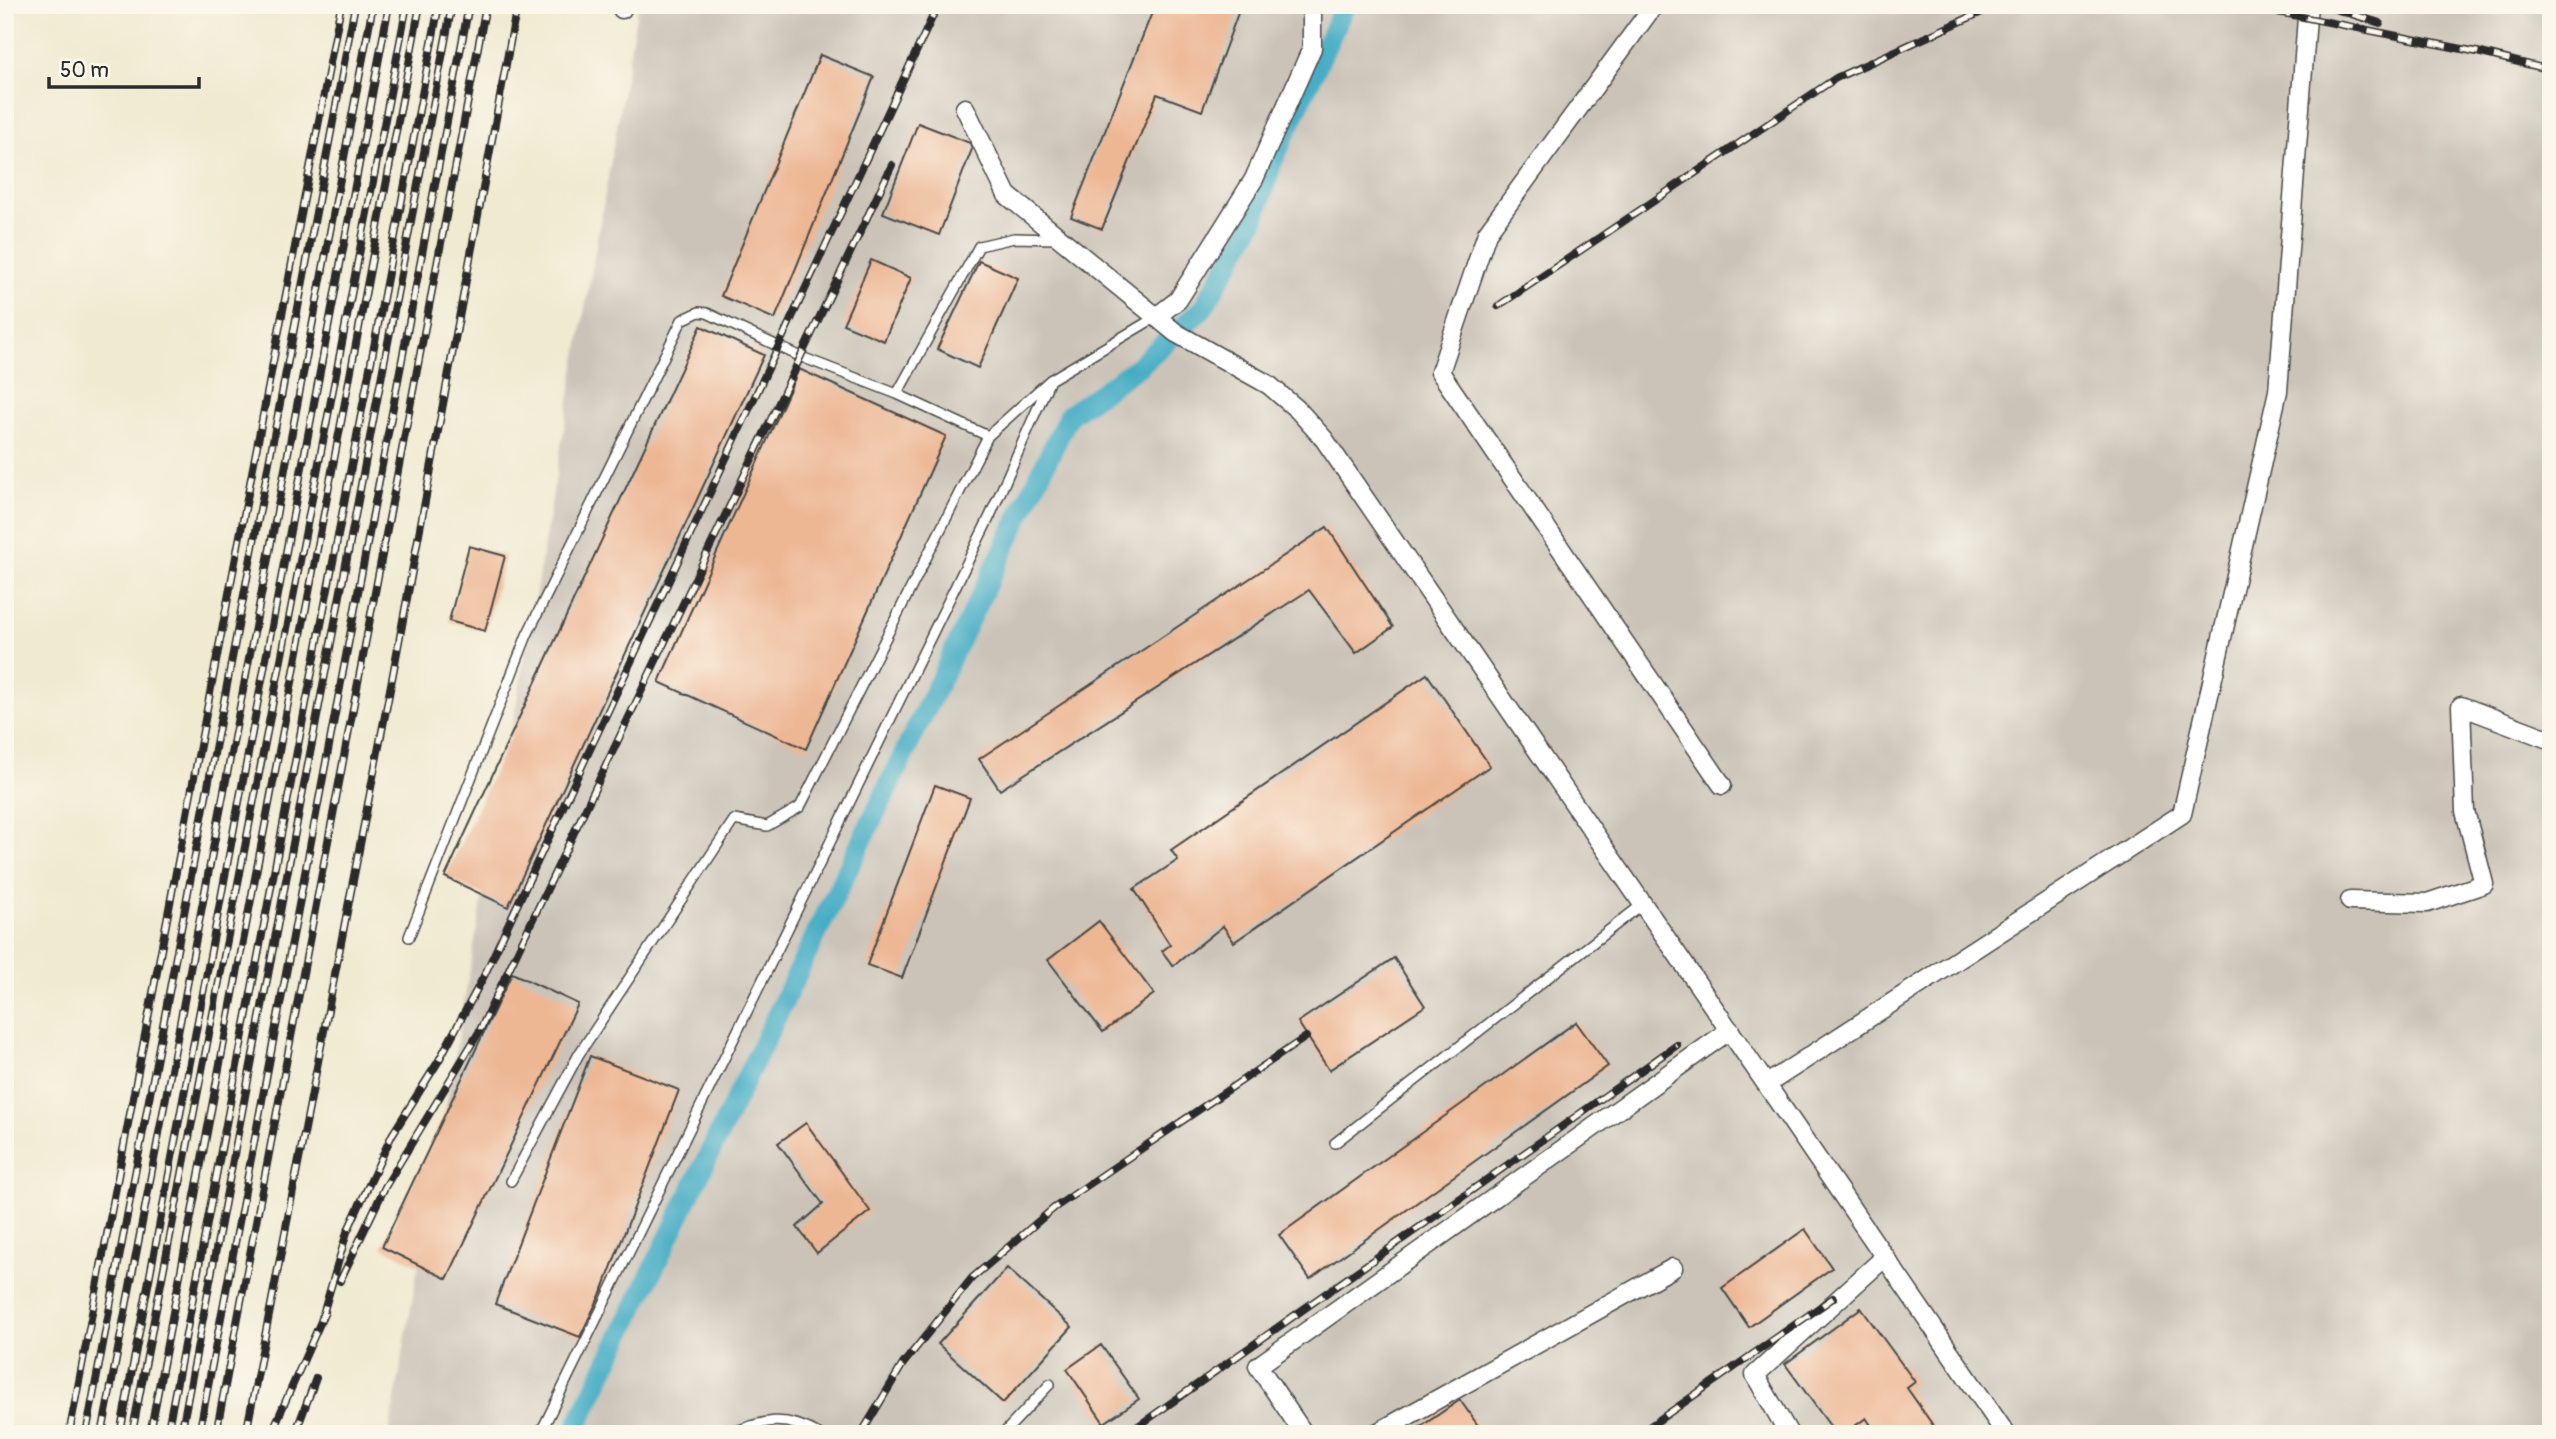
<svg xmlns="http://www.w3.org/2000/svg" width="2556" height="1439" font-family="Pangolin,sans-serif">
<rect width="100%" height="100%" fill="#fbf7ec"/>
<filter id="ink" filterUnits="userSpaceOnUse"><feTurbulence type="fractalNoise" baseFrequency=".0143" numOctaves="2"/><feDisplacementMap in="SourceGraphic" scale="14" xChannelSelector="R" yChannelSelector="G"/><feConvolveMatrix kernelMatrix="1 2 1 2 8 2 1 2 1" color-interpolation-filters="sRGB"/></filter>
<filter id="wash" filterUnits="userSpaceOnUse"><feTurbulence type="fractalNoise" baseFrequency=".00686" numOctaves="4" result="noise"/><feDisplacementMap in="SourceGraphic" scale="28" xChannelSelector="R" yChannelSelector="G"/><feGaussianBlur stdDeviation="1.57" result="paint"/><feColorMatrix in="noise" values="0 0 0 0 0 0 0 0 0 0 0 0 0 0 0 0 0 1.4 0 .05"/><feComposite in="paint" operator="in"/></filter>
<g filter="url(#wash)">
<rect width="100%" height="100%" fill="#f0ead1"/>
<path fill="#cbc3b8" d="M638 5H2551V1434H389Z"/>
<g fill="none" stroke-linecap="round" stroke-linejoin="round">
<path stroke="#46adc5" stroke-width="21" d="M573 1434 1069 415 1139 366 1203 308 1254 220 1272 162 1345 5"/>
</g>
<g id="blocks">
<path fill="#edb794" d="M1155 5H1241L1202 111 1157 94 1102 229 1071 217Z
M820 55 874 77 775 319 721 296Z
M918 123 970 143 972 149 939 235 883 213Z
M871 260 911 278 884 341 843 324Z
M979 261 1018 278 978 368 937 349Z
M701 326 764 355 508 907 445 877Z
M799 369 946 436 806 749 659 682Z
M1327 527 1393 627 1356 653 1309 590 1000 790 979 759Z
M469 546 505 556 485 631 449 621Z
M1427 674 1490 766 1234 942 1223 926 1173 966 1162 951 1170 945 1134 889 1178 860 1171 850Z
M935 785 970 798 902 978 867 965Z
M1099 921 1154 994 1103 1032 1048 960Z
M1394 958 1425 1006 1329 1070 1298 1022Z
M512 973 578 1004 447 1279 382 1247Z
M1576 1022 1608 1066 1310 1279 1279 1235Z
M590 1056 679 1090 603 1289 580 1337 495 1304Z
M806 1123 870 1211 817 1253 797 1227 823 1204 778 1143Z
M1805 1229 1832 1268 1749 1327 1722 1288Z
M1007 1268 1072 1327 1003 1403 938 1344Z
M1861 1308 1915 1382 1907 1388 1939 1434H1877L1866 1418 1844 1434H1836L1785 1364Z
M1101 1345 1139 1399 1104 1423 1067 1369Z
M1460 1400 1479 1427 1470 1434H1410Z"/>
</g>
</g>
<g filter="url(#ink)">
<use href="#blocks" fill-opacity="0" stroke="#494844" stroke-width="2"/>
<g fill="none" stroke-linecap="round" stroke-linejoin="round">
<defs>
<path id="lane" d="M988 436 897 394 979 246 1014 238 1055 239
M409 937 527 635 682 320 699 312 707 313 799 356 897 394
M1335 1143 1644 903
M511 1181 579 1054 734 820 767 826 800 807 988 436 1050 380 1156 317
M540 1434 990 516 1050 380
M729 1434C765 1420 783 1414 819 1434
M1003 1434 1050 1384"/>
<path id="street" d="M1654 5 1487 233 1440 372 1722 785
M622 9V5
M965 108 1007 195 1176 333 1269 385 1298 410 1324 439 2006 1434
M1156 317 1178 300 1254 179 1312 48V5
M2350 901 2427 903 2484 884 2465 811 2461 706 2551 740
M1767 1084 2182 814 2278 391 2308 5
M1304 1434 1258 1366 1730 1030
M1375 1434 1673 1268
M1789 1434 1755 1375 1885 1257"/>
</defs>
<use href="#lane" stroke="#494844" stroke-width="12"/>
<use href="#street" stroke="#494844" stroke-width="21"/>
<use href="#lane" stroke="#fff" stroke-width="9"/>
<use href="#street" stroke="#fff" stroke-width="18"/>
<defs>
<path id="rail" d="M2243 5 2477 52 2551 70
M2322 5 2380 23
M1498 306 1836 78 1986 10 2011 5
M340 1281 385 1187 479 1032 892 165
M321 1321 347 1232 392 1135 438 1062 484 976 938 5
M69 1434 341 5
M86 1434 355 5
M102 1434 373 5
M120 1434 389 5
M132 1434 407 5
M150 1434 420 5
M167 1434 439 5
M181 1434 452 5
M199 1434 469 5
M216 1434 486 5
M246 1434 393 674 517 5
M271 1434 325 1312
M295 1434 316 1378
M861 1434 903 1364 972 1278 1054 1208 1306 1037
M1127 1434 1677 1045
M1639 1434 1833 1298"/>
</defs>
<use href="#rail" stroke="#2b2b2b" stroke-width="8"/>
<use href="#rail" stroke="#fbf7ec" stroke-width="5" stroke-dasharray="16" stroke-linecap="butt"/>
</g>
</g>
<rect width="2556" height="1439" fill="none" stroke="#fbf7ec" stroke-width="28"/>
<path d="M49 77v10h150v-10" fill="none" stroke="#2b2b2b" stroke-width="3.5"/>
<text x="60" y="77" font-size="21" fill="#2b2b2b" stroke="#fbf7ec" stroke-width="5" paint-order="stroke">50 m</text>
</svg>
